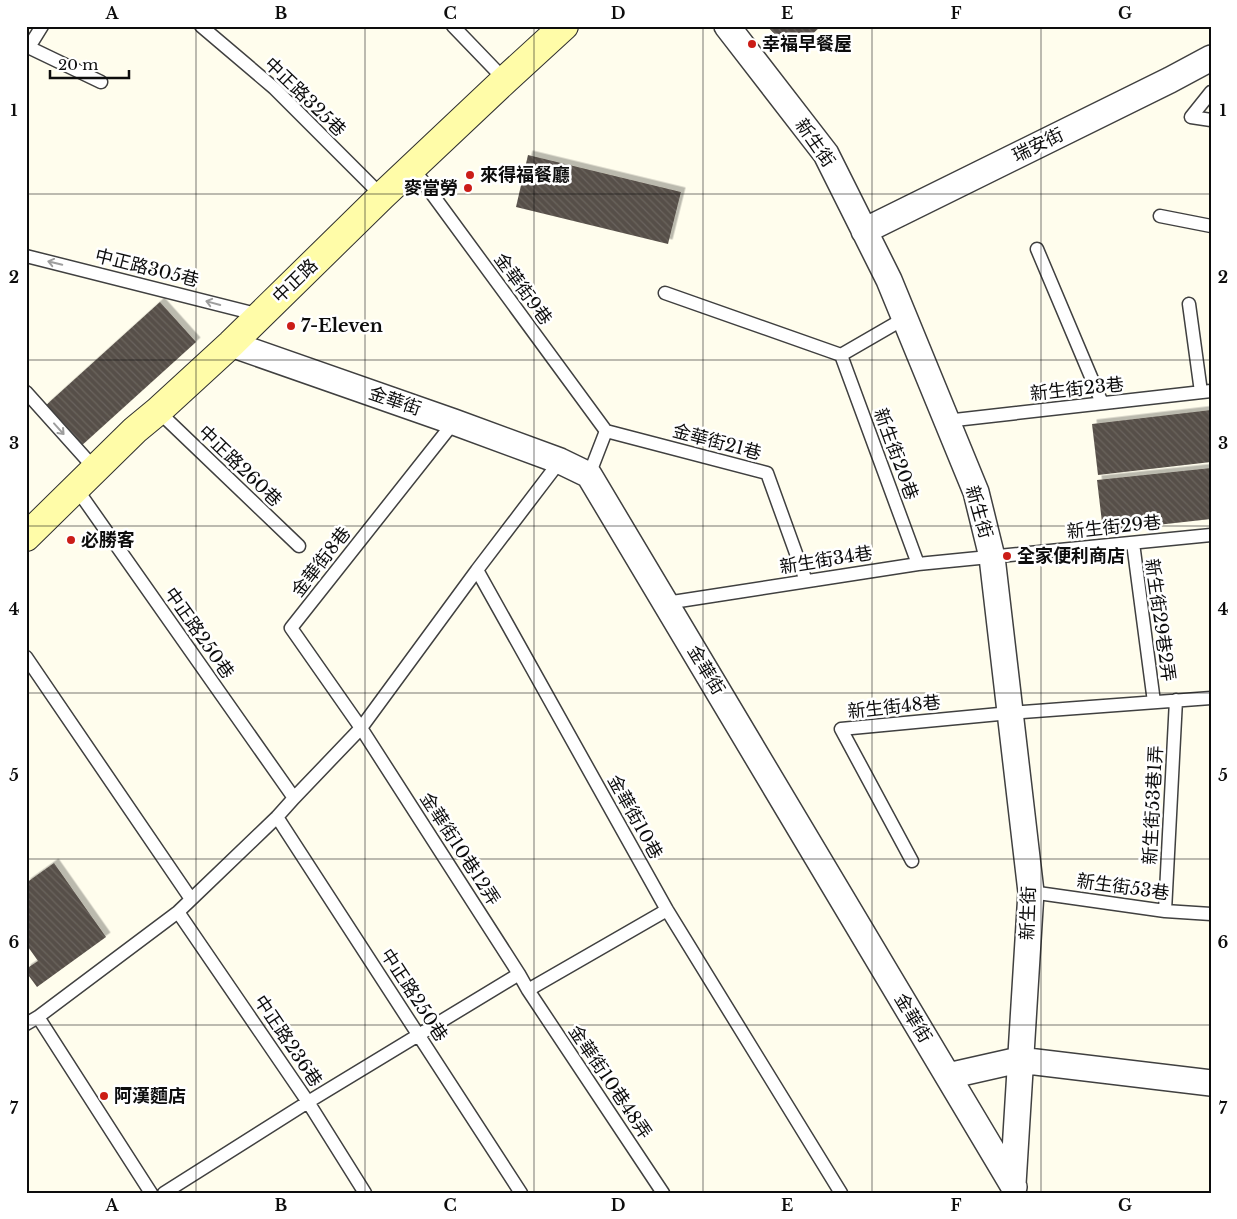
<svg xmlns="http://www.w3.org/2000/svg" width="1237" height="1219" font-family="'Libre Baskerville','Noto Sans TC',serif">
<defs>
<pattern id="building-back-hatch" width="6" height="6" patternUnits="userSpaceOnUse" patternTransform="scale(1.25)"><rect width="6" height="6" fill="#574f48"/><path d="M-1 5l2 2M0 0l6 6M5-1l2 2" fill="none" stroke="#6a645e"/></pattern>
<filter id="shadow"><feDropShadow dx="4.5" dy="-4.5" stdDeviation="0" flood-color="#0004"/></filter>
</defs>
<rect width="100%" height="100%" fill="#fffded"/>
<path fill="url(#building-back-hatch)" filter="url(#shadow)" d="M767 26H821L792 53Z
M528 155 681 192 668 244 516 207Z
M160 302 196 342 80 447 44 407Z
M1211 410V462L1098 475 1092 424Z
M1211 468V519L1103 531 1097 480Z
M54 863 106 937 37 987 26 972V969L38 961 26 944V883Z"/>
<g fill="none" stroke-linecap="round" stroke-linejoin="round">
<defs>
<path id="service" d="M201 26 274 88 382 196
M453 26 505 80
M26 46 101 82
M29 47 42 26
M1211 92 1191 117 1211 120
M413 168 606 431
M1160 216 1211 226
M1037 249 1102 403
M26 256 260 315
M665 293 841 355 918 564
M1189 304 1201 392
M841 355 905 318
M26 392 96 470
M158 411 299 546
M946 421 1211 391
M454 422 291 628 361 728 519 974 528 990 663 1193
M606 431 767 473 806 581
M560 461 477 570 667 910 841 1193
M589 475 606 431
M76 488 294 798
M1133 543 1154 702
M666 603 918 564 1211 535
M26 657 191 899
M277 817 521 1193
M912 861 841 729 1010 713 1211 698
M1031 892 1165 911 1211 914
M1165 911 1176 700
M178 912 308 1102 365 1193
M528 990 667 910
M38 1017 151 1193
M26 1024 38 1017 178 912 277 817 294 798 361 728 477 570
M164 1193 308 1102 519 974"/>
<path id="minor" d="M727 26 826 154 889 280 976 492 992 557 1031 892 1013 1184
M864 231 1170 80 1211 58
M231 344 454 422 560 461 589 475 1014 1187
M948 1076 1019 1060 1211 1083"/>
<path id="secondary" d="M26 537 135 430 158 411 231 344 382 196 505 80 564 26"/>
</defs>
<use href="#service" stroke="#404040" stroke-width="15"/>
<use href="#minor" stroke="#404040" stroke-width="28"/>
<use href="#secondary" stroke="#2f2f2f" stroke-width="30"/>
<use href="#service" stroke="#fff" stroke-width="12"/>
<use href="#minor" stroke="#fff" stroke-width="25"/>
<use href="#secondary" stroke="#fffca8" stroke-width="28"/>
</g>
<defs><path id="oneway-shaft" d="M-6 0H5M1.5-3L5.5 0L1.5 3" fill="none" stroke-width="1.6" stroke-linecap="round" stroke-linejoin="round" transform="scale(1.25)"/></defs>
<g stroke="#9e9e9e">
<use href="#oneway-shaft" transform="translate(55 263) rotate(-166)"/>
<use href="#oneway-shaft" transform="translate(213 303) rotate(-165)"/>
<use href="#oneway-shaft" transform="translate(59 429) rotate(48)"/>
</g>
<path fill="none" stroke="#0d0d0d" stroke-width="1" stroke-opacity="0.55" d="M196 26V1193M365 26V1193M534 26V1193M703 26V1193M872 26V1193M1041 26V1193M26 194H1211M26 360H1211M26 526H1211M26 693H1211M26 859H1211M26 1025H1211"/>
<g fill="#cb1d17" stroke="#fff" stroke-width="2">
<circle cx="752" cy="44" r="5"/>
<circle cx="470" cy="175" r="5"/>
<circle cx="468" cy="188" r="5"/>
<circle cx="291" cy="326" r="5"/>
<circle cx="71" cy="540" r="5"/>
<circle cx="1007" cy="556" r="5"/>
<circle cx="104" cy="1096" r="5"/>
</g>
<g text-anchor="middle" stroke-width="5" stroke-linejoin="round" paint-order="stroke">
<g font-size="18" font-weight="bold" fill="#0d0d0d" stroke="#fff" text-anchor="start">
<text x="762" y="50">幸福早餐屋</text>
<text x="480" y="181">來得福餐廳</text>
<text x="458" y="194" text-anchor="end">麥當勞</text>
<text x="301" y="332">7-Eleven</text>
<text x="81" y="546">必勝客</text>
<text x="1017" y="562">全家便利商店</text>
<text x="114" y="1102">阿漢麵店</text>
</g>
<g font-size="18" fill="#0d0d0d" stroke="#fff">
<text transform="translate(305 97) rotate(44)" y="6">中正路325巷</text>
<text transform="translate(815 143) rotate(55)" y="6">新生街</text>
<text transform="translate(1038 145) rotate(-26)" y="6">瑞安街</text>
<text transform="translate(147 268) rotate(14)" y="6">中正路305巷</text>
<text transform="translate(295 281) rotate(-44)" y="6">中正路</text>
<text transform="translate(523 289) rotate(54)" y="6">金華街9巷</text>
<text transform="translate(1077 389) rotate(-6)" y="6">新生街23巷</text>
<text transform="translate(395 401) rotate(19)" y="6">金華街</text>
<text transform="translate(717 442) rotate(15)" y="6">金華街21巷</text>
<text transform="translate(896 454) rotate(70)" y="6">新生街20巷</text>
<text transform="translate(240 466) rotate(44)" y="6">中正路260巷</text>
<text transform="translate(979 512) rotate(74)" y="6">新生街</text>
<text transform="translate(1114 527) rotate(-6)" y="6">新生街29巷</text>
<text transform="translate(826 560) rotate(-9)" y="6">新生街34巷</text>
<text transform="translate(321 562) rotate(-52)" y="6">金華街8巷</text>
<text transform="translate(1160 620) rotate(82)" y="6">新生街29巷2弄</text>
<text transform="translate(199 633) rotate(55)" y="6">中正路250巷</text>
<text transform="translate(706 670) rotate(59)" y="6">金華街</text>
<text transform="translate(894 707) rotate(-6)" y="6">新生街48巷</text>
<text transform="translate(1153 805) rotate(-87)" y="6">新生街53巷1弄</text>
<text transform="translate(635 817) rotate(61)" y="6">金華街10巷</text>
<text transform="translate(460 849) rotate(57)" y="6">金華街10巷12弄</text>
<text transform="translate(1123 887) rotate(8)" y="6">新生街53巷</text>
<text transform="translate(1028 913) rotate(-88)" y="6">新生街</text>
<text transform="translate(414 995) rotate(57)" y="6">中正路250巷</text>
<text transform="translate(913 1018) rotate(59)" y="6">金華街</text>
<text transform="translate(288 1041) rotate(56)" y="6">中正路236巷</text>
<text transform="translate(610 1082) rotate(56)" y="6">金華街10巷48弄</text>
</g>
</g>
<rect width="1237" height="1219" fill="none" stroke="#ffffff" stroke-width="55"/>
<path d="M50 70v8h79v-8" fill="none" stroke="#0d0d0d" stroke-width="2.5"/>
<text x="58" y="70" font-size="15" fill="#0d0d0d" stroke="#ffffff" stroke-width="4" paint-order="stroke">20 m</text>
<rect x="28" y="28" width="1182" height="1164" fill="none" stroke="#0d0d0d" stroke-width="2"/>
<g font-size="16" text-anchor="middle" font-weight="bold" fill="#0d0d0d">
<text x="112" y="19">A</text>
<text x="281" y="19">B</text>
<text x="450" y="19">C</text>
<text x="618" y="19">D</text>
<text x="787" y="19">E</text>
<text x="956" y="19">F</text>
<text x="1125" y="19">G</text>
<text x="14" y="116">1</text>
<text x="1223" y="116">1</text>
<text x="14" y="283">2</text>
<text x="1223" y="283">2</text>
<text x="14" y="449">3</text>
<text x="1223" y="449">3</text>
<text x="14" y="615">4</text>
<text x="1223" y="615">4</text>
<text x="14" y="781">5</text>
<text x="1223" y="781">5</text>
<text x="14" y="948">6</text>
<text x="1223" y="948">6</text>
<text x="14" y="1114">7</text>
<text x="1223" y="1114">7</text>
<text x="112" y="1211">A</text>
<text x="281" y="1211">B</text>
<text x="450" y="1211">C</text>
<text x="618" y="1211">D</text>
<text x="787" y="1211">E</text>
<text x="956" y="1211">F</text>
<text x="1125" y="1211">G</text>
</g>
</svg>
